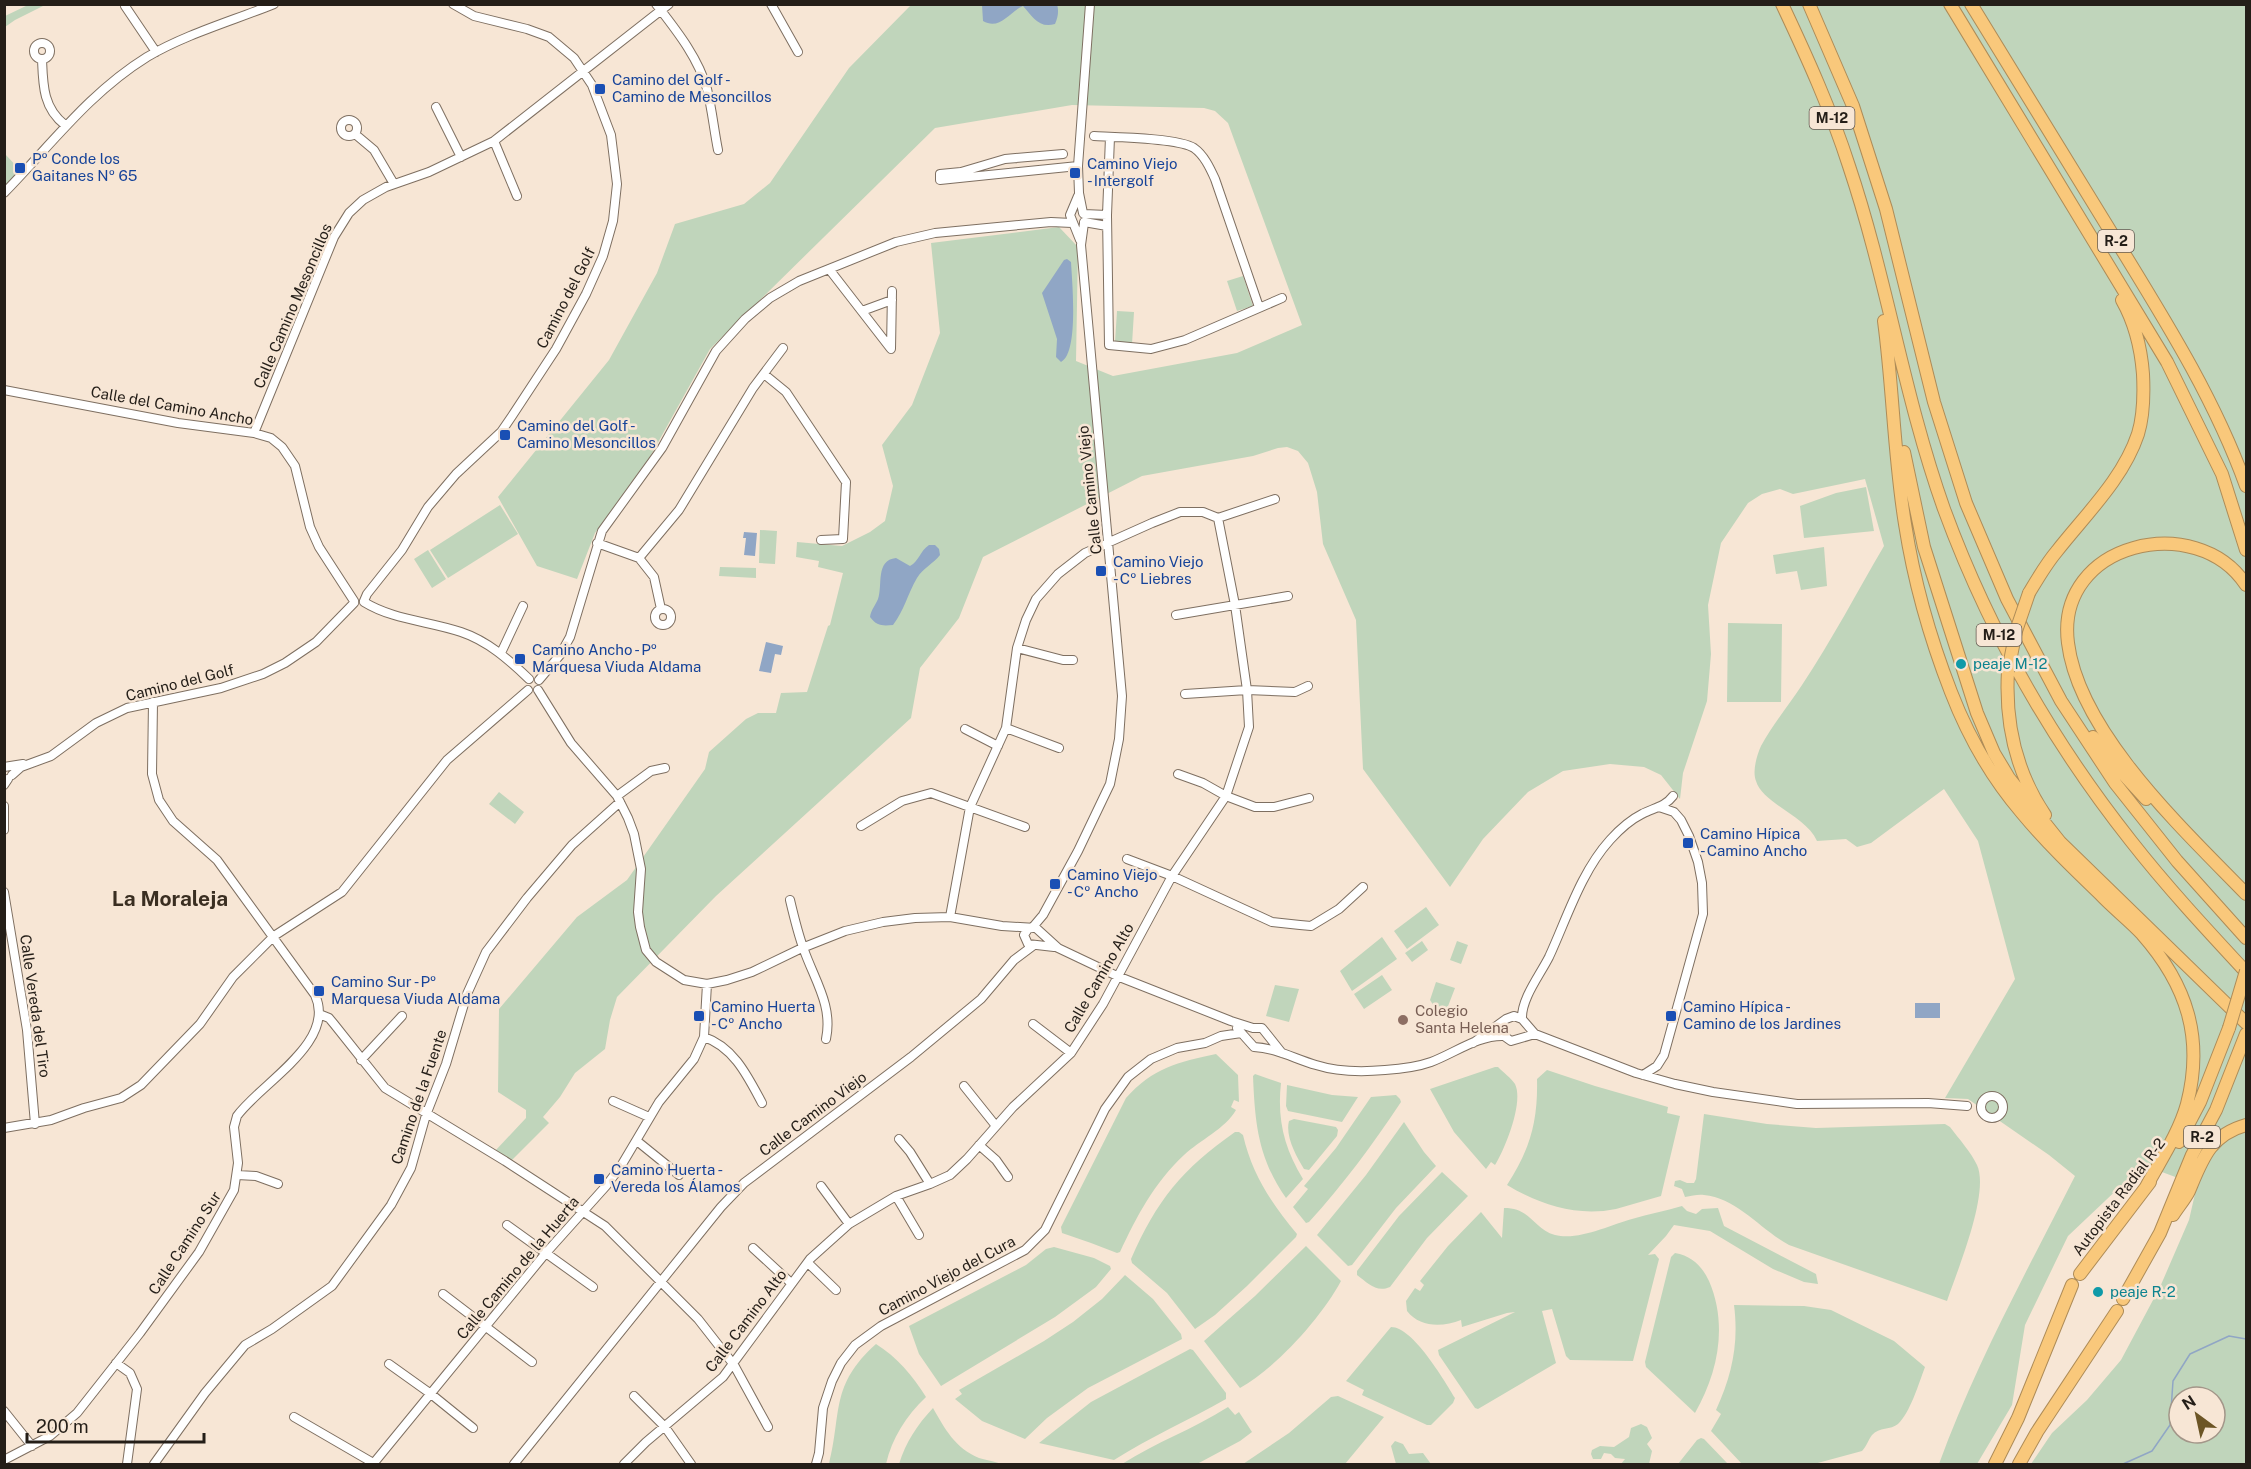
<svg xmlns="http://www.w3.org/2000/svg" width="2251" height="1469" font-family="'Public Sans',sans-serif">
<rect width="100%" height="100%" fill="#f7e6d5"/>
<path fill="#c0d5bb" fill-rule="evenodd" d="M28 5H45L15 20 5 27V16Z
M911 5H2246V1464H2031L2052 1433 2087 1400 2121 1360 2160 1287 2189 1220 2197 1185 2143 1165 2068 1236 2025 1325 2012 1405 1977 1464H1939C1975 1365 2027 1271 2075 1176L2049 1155 1968 1099 1945 1098 2015 979 1978 841 1944 789 1871 843 1857 847 1846 839 1817 841C1806 816 1763 804 1756 781 1752 771 1757 755 1761 746 1773 724 1789 705 1802 685 1832 640 1857 592 1884 546L1865 479 1793 494 1780 489 1762 494 1748 503 1721 543 1708 605 1711 654 1707 701 1683 773 1680 799 1661 775 1644 767 1610 764 1563 771 1528 792 1483 839 1450 887 1363 769 1356 620 1323 544 1317 492 1308 463 1298 451 1287 447 1278 448 1253 456 1142 476 983 557 959 618 920 668 911 718 716 896 617 997 610 1020 605 1049 575 1073 560 1097 543 1117 549 1123 511 1161 495 1151 526 1118V1110L498 1092 499 1009 577 917 627 880 705 769 709 752 746 719 758 713H776L781 693 807 692 828 626 830 625 843 573 818 567 819 561 796 557 797 542 842 546 870 532 885 521 893 486 882 445 912 405 940 333 931 243 1059 227 1078 247 1076 361 1113 376 1237 353 1302 325 1228 123 1215 111 1204 108 1072 105 935 128 710 349 651 455 595 533 577 579 537 566 498 497 609 360 657 273 675 224 744 204 770 183 849 68ZM2179 1397H2215V1433H2179Z
M5 154 20 170 5 186Z
M1243 276 1253 306 1237 311 1227 281Z
M1117 311 1134 312 1132 344 1115 342Z
M1866 487 1874 531 1804 538 1800 506 1836 493Z
M500 505 518 534 448 578 430 550Z
M760 530 777 531 775 564 759 563Z
M1824 547 1827 586 1801 590 1797 571 1776 574 1773 555Z
M428 550 446 579 432 588 414 559Z
M720 567 756 568V578L719 576Z
M1728 623 1782 624 1781 702H1727Z
M499 792 524 812 515 824 489 804Z
M1426 907 1439 925 1407 949 1394 931Z
M1382 937 1397 959 1352 991 1340 971Z
M1422 941 1428 950 1412 962 1405 953Z
M1457 941 1468 945 1461 964 1450 960Z
M1382 975 1392 990 1364 1009 1354 994Z
M1436 982 1455 988 1445 1014 1437 1011 1430 1000Z
M1275 985 1299 989 1289 1022 1266 1016Z
M1216 1054 1238 1075 1239 1102 1234 1100 1231 1107 1236 1110C1225 1129 1200 1140 1184 1155 1154 1183 1137 1216 1120 1252L1117 1253 1091 1243 1062 1233 1061 1227 1126 1098C1153 1068 1178 1062 1216 1054Z
M1495 1067H1498C1503 1072 1511 1078 1515 1084 1524 1102 1505 1149 1495 1165L1491 1162 1486 1169 1454 1132 1430 1089Z
M1547 1070 1595 1086 1668 1107 1667 1113 1680 1116 1661 1196C1646 1200 1631 1205 1616 1209 1577 1217 1540 1205 1507 1185 1530 1149 1538 1122 1537 1079Z
M1255 1074 1281 1083C1277 1119 1284 1148 1303 1179L1286 1198C1258 1158 1255 1123 1253 1076Z
M1287 1085 1332 1095 1358 1097 1342 1122 1288 1111 1286 1106Z
M1396 1095 1400 1099 1401 1102C1373 1144 1343 1185 1309 1222L1306 1223 1293 1207 1308 1189 1304 1186 1336 1148 1371 1097Z
M1704 1114 1767 1124 1816 1128 1945 1124 1950 1127C1959 1139 1971 1152 1977 1165 1990 1193 1957 1271 1947 1301L1789 1245C1761 1230 1737 1198 1704 1195 1698 1194 1692 1196 1685 1197L1682 1189 1674 1186 1675 1181 1680 1180 1687 1183H1694L1696 1179Z
M1294 1119 1336 1127 1338 1130 1337 1136 1309 1170 1304 1169C1296 1156 1285 1136 1289 1121Z
M1404 1122 1424 1152 1436 1166 1396 1208 1352 1265 1348 1266 1317 1235 1366 1175Z
M1235 1132H1239L1243 1135C1252 1174 1271 1203 1297 1234L1296 1237 1247 1286 1215 1315 1195 1329 1167 1293 1132 1263 1131 1259C1157 1200 1182 1169 1235 1132Z
M1442 1172 1468 1196 1427 1238 1390 1287C1376 1293 1368 1283 1357 1275V1271L1399 1216Z
M1682 1206 1687 1211 1696 1214 1702 1209 1718 1208 1724 1226 1816 1274 1818 1284 1804 1282 1773 1269 1710 1231 1674 1225 1666 1236 1648 1255 1655 1254 1659 1259 1633 1361 1570 1360 1566 1356 1552 1309 1542 1311 1556 1363 1478 1409 1475 1408 1439 1355 1438 1350 1515 1312 1507 1313 1462 1327 1461 1320C1443 1327 1420 1328 1407 1311L1406 1301 1415 1288 1420 1291 1424 1285 1420 1281 1448 1246 1481 1212 1502 1238 1504 1208C1532 1208 1533 1229 1555 1235 1578 1241 1610 1225 1632 1219 1649 1214 1665 1211 1682 1206Z
M1306 1246 1341 1281C1321 1318 1277 1367 1240 1388L1204 1341 1255 1296Z
M1054 1247 1094 1258 1110 1266 1111 1269 1096 1287 1055 1317 941 1386 919 1354 909 1326 1026 1265 1046 1249Z
M1675 1253C1692 1256 1702 1266 1709 1281 1728 1325 1718 1373 1695 1413L1646 1367 1645 1362 1671 1257Z
M1125 1275 1153 1299 1181 1334 1182 1339 1088 1388 1047 1418 1025 1439 982 1421 955 1399 962 1394 959 1390 1044 1341 1073 1322 1102 1299Z
M1734 1305 1804 1306 1831 1310 1894 1341 1925 1367C1919 1383 1910 1413 1898 1424 1891 1430 1879 1427 1872 1435 1868 1440 1867 1446 1862 1451L1814 1464H1742L1711 1431 1721 1414 1716 1410C1732 1375 1739 1343 1734 1305Z
M1391 1327C1413 1327 1444 1380 1455 1398L1453 1403 1431 1425H1427L1362 1395 1364 1390 1346 1381Z
M876 1344C897 1357 913 1376 926 1397 906 1416 892 1438 886 1464H829C842 1413 830 1385 876 1344Z
M1190 1349 1193 1350 1226 1393V1399C1189 1420 1150 1437 1114 1460L1039 1443 1091 1402Z
M1338 1396 1384 1417 1345 1464H1243L1289 1433 1331 1397Z
M1228 1407 1235 1415 1239 1412 1252 1432 1240 1441 1197 1464H1122C1156 1442 1194 1429 1228 1407Z
M933 1408C945 1429 955 1448 979 1458 986 1460 997 1462 1001 1464H899C906 1442 917 1425 933 1408Z
M1641 1424 1647 1427 1652 1438 1647 1444 1652 1451 1649 1464H1621L1625 1459 1615 1458 1611 1454 1604 1453 1601 1459H1593L1591 1454 1592 1450 1600 1446 1614 1447 1629 1437 1631 1428Z
M1701 1438 1704 1439 1728 1464H1678L1697 1440Z
M1395 1441 1403 1444 1409 1454 1423 1453 1431 1464H1396L1391 1446Z"/>
<path fill="#90a6c5" d="M1057 4C1059 11 1058 17 1055 24 1039 29 1032 16 1023 6 1010 11 1000 31 983 21L982 5Z
M1067 259 1071 262C1072 281 1079 353 1061 362L1056 357 1057 339 1042 293 1064 260Z
M744 532 757 533 755 556 744 555 746 538H743Z
M929 545H935L939 549 940 555C933 564 923 568 917 578 908 593 904 611 893 625 882 626 877 626 870 617 871 610 875 606 878 599 883 586 875 560 896 558L910 566C919 561 920 551 929 545Z
M766 642 783 646 781 655 775 654 771 673 759 671Z
M1915 1003H1940V1018H1915Z"/>
<g fill="none" stroke-linecap="round" stroke-linejoin="round">
<path stroke="#90a6c5" stroke-width="1.5" d="M2123 1464 2152 1451 2170 1425 2173 1381 2190 1354 2229 1336 2246 1339"/>
<defs>
<path id="minor" d="M656 4C676 30 698 57 707 89 712 109 714 130 718 150
M771 4 798 52
M125 6 156 52
M34 51a8 8 0 1 1 16 0a8 8 0 1 1-16 0Z
M42 59C43 85 43 108 65 125
M436 107 461 157
M341 128a8 8 0 1 1 16 0a8 8 0 1 1-16 0Z
M355 134 374 150 394 184
M1094 136C1114 137 1179 138 1194 148 1204 155 1210 168 1215 179L1259 307
M1110 137 1107 215 1109 345 1151 349 1185 340 1282 298
M494 141 517 196
M1063 154 1005 159 961 172 940 174V180L1078 166
M4 193C51 145 89 93 147 57 186 34 232 21 274 4
M1078 196 1070 215 1080 240
M1083 213 1079 193 1078 166 1090 4
M1084 214 1107 215
M1084 222 1107 226
M829 269 891 349 892 291
M862 311 892 300
M764 374 786 392 846 482 843 539 821 540
M4 390 178 423 254 433 271 438 282 447 295 466 310 527 319 547 354 601
M254 433 334 237 349 213 363 200 386 187 429 172 494 141 669 4
M1218 518 1275 499
M597 543 639 558 654 577 661 609
M639 558 679 510 753 388 783 348
M364 601 367 594 402 550 428 507 456 474 501 432 512 416 556 349 586 294 603 256 613 221 617 184 611 135 592 85 574 58 549 37 527 29 474 16 453 4
M364 602C393 620 429 621 461 632 488 641 509 660 529 679
M655 617a8 8 0 1 1 16 0a8 8 0 1 1-16 0Z
M1176 615 1288 596
M1017 648 1063 660H1073
M501 653 523 606
M539 680 560 655 570 637 602 531 662 448 716 351 745 319 770 298 799 281 896 242 935 233 1051 222 1072 223
M538 690 571 743 617 796 628 818 634 834 641 869 638 912 640 927 646 950 656 962 684 980 707 984 727 980 752 972 802 948 845 931 883 922 915 918 950 917 1002 926 1036 928 1058 948 1117 976 1231 1021 1253 1028H1262L1282 1053
M1185 694 1247 690 1295 692 1308 686
M1006 728 1059 748
M965 729 998 746
M4 767 23 764
M1178 774 1203 783 1226 796 1255 807H1274L1309 798
M12 775 21 767 51 756 96 723 127 708 221 688 263 674 285 663 316 642 354 603
M4 785 8 779
M617 796 651 771 665 768
M4 806V830
M861 826 902 801 931 793 1025 827
M1127 859 1172 876 1272 922 1300 925 1311 926 1339 909 1363 887
M4 892 27 1030 35 1124
M790 900C794 917 798 934 804 950 815 981 833 1006 826 1039
M1032 928 1043 915 1078 851 1110 784 1119 739 1122 696 1081 245 1084 223
M1028 929 1024 935 1028 944 1054 947
M319 1014 329 1018 334 1024 385 1088 505 1161 605 1226 698 1319 734 1365 768 1427
M1522 1019C1521 999 1540 975 1549 957 1567 918 1581 872 1610 840 1619 830 1630 820 1642 814 1653 808 1665 807 1673 796
M1033 1024 1071 1053
M1237 1028 1254 1047C1276 1048 1295 1059 1316 1065 1338 1072 1363 1072 1385 1070 1400 1069 1417 1067 1431 1062 1455 1053 1478 1035 1504 1036
M1502 1031 1504 1036 1511 1041 1535 1034
M704 1037C734 1047 748 1077 762 1103
M1473 1043 1506 1019 1514 1016 1522 1019 1535 1034 1636 1073 1675 1084 1713 1092 1797 1104 1928 1103 1967 1106
M361 1060 402 1016
M1643 1075 1657 1066 1664 1055 1703 914 1702 883 1698 862 1689 836 1681 820 1674 812 1659 807
M964 1086 996 1126
M1981 1107a11 11 0 1 1 22 0a11 11 0 1 1-22 0Z
M613 1101 649 1117
M4 1128 51 1120 84 1108 121 1098 141 1085 200 1024 233 977 274 936 342 892 447 760 528 690
M899 1139 910 1152 930 1184
M637 1141 679 1175
M979 1145 996 1160 1008 1177
M237 1175 256 1176 278 1184
M821 1186 849 1224
M896 1196 919 1235
M507 1225 593 1287
M753 1248 791 1283
M808 1263 836 1290
M443 1294 532 1362
M116 1363 130 1373 137 1389 127 1464
M389 1364 431 1394 473 1428
M634 1396 665 1427 691 1464
M4 1411 32 1446
M294 1417 375 1464
M4 1460 50 1436 77 1413 140 1333 199 1252 234 1190 238 1163 234 1127 237 1116C261 1083 337 1042 315 995L217 860 173 821 159 800 152 774 153 702
M154 1464 205 1393 245 1345 272 1329 332 1286 391 1205 411 1168 426 1115 446 1064 467 994 486 952 527 898 572 845 620 802
M373 1464 545 1254 606 1186 621 1166 659 1102 694 1059 704 1037 707 984
M514 1464 721 1207 744 1183 911 1057 981 999 1014 960 1034 945
M624 1464 646 1442 723 1377 810 1259 849 1224 896 1196 930 1184 950 1175 967 1159 1013 1107 1071 1053 1103 1004 1172 876 1226 796 1249 727 1247 690 1235 605 1218 518 1203 512H1180L1152 523 1085 553 1058 574 1036 599 1026 620 1017 648 1006 728 970 807 950 917
M816 1464 819 1453 823 1408 832 1381 841 1363 855 1345 881 1326 1025 1250 1045 1230 1105 1109 1128 1077 1151 1059 1177 1048 1205 1043 1221 1036 1241 1033"/>
<path id="highway" d="M1782 4C1807 57 1831 110 1849 166 1887 279 1904 397 1944 509 1988 629 2052 741 2131 841 2167 887 2207 930 2246 972
M1809 4 1853 106 1886 209 1934 402 1966 503 2007 599 2061 701 2115 783 2177 861 2246 938
M1950 4 2167 362 2222 474 2246 550
M1971 4C2019 82 2066 160 2114 237 2163 317 2214 397 2246 486
M1884 321C1893 388 1894 457 1905 524 1914 582 1930 638 1951 692 1968 736 1992 778 2022 813 2046 842 2073 868 2100 894 2113 908 2129 920 2142 934 2187 985 2204 1038 2187 1104 2179 1133 2160 1161 2146 1187
M1904 452 1924 547 1977 713 1994 753 2009 778 2060 842 2246 1023
M2246 585C2197 510 2055 542 2068 643 2079 733 2185 831 2246 894
M2029 593C2038 578 2046 564 2057 551 2086 514 2123 479 2138 434 2144 415 2144 394 2143 374 2141 348 2135 323 2122 300
M2008 671C2005 722 2016 772 2045 815
M2093 737 2113 763 2146 799
M2179 1142 2200 1102 2229 1028
M2173 1215C2178 1207 2185 1199 2189 1191 2202 1160 2210 1135 2246 1125
M2080 1274 2150 1182
M2123 1299 2160 1233 2192 1155 2216 1110 2246 1034
M1995 1464 2018 1418 2072 1285
M2019 1464 2037 1432 2117 1311"/>
</defs>
<use href="#minor" stroke="#7e6f61" stroke-width="10"/>
<use href="#highway" stroke="#ae8c58" stroke-width="14"/>
<use href="#minor" stroke="#fff" stroke-width="8"/>
<use href="#highway" stroke="#f9c87b" stroke-width="12"/>
<defs>
<path id="highway-bridge" d="M2008 671 2016 631 2029 593
M2229 1028 2246 971"/>
</defs>
<use href="#highway-bridge" stroke="#ae8c58" stroke-width="14" stroke-linecap="butt"/>
<use href="#highway-bridge" stroke="#f9c87b" stroke-width="12"/>
</g>
<g fill="#1a4fb4" stroke="#f7e6d5" stroke-width="2">
<rect x="594" y="83" width="12" height="12" rx="3"/>
<rect x="14" y="162" width="12" height="12" rx="3"/>
<rect x="1069" y="167" width="12" height="12" rx="3"/>
<rect x="499" y="429" width="12" height="12" rx="3"/>
<rect x="1095" y="565" width="12" height="12" rx="3"/>
<rect x="514" y="653" width="12" height="12" rx="3"/>
<rect x="1682" y="837" width="12" height="12" rx="3"/>
<rect x="1049" y="878" width="12" height="12" rx="3"/>
<rect x="313" y="985" width="12" height="12" rx="3"/>
<rect x="693" y="1010" width="12" height="12" rx="3"/>
<rect x="1665" y="1010" width="12" height="12" rx="3"/>
<rect x="593" y="1173" width="12" height="12" rx="3"/>
</g>
<g fill="#0f9aa8" stroke="#f7e6d5" stroke-width="2">
<circle cx="1961" cy="664" r="6"/>
<circle cx="2098" cy="1292" r="6"/>
</g>
<circle fill="#8d6e63" stroke="#f7e6d5" stroke-width="2" cx="1403" cy="1020" r="6"/>
<g text-anchor="middle" stroke-width="5" stroke-linejoin="round" paint-order="stroke">
<g fill="#f7e6d5" stroke="#635a51" stroke-width="1.5">
<rect x="1809.5" y="107" width="45" height="22" rx="4.5"/>
<rect x="2098" y="230" width="36" height="22" rx="4.5"/>
<rect x="1976.5" y="624" width="45" height="22" rx="4.5"/>
<rect x="2184" y="1126" width="36" height="22" rx="4.5"/>
</g>
<g font-size="14" font-weight="bold" fill="#241e18">
<text x="1832" y="123">M-12</text>
<text x="2116" y="246">R-2</text>
<text x="1999" y="640">M-12</text>
<text x="2202" y="1142">R-2</text>
</g>
<g font-size="15" fill="#164399" stroke="#f7e6d5" text-anchor="start">
<text x="612" y="85">Camino del Golf -<tspan x="612" dy="17">Camino de Mesoncillos</tspan></text>
<text x="32" y="164">Pº Conde los<tspan x="32" dy="17">Gaitanes Nº 65</tspan></text>
<text x="1087" y="169">Camino Viejo<tspan x="1087" dy="17">- Intergolf</tspan></text>
<text x="517" y="431">Camino del Golf -<tspan x="517" dy="17">Camino Mesoncillos</tspan></text>
<text x="1113" y="567">Camino Viejo<tspan x="1113" dy="17">- Cº Liebres</tspan></text>
<text x="532" y="655">Camino Ancho - Pº<tspan x="532" dy="17">Marquesa Viuda Aldama</tspan></text>
<text x="1700" y="839">Camino Hípica<tspan x="1700" dy="17">- Camino Ancho</tspan></text>
<text x="1067" y="880">Camino Viejo<tspan x="1067" dy="17">- Cº Ancho</tspan></text>
<text x="331" y="987">Camino Sur - Pº<tspan x="331" dy="17">Marquesa Viuda Aldama</tspan></text>
<text x="711" y="1012">Camino Huerta<tspan x="711" dy="17">- Cº Ancho</tspan></text>
<text x="1683" y="1012">Camino Hípica -<tspan x="1683" dy="17">Camino de los Jardines</tspan></text>
<text x="611" y="1175">Camino Huerta -<tspan x="611" dy="17">Vereda los Álamos</tspan></text>
</g>
<g font-size="15" fill="#241e18" stroke="#f7e6d5">
<text transform="translate(566 298) rotate(-63)" y="5">Camino del Golf</text>
<text transform="translate(293 306) rotate(-67)" y="5">Calle Camino Mesoncillos</text>
<text transform="translate(172 406) rotate(10)" y="5">Calle del Camino Ancho</text>
<text transform="translate(1090 490) rotate(-96)" y="5">Calle Camino Viejo</text>
<text transform="translate(180 683) rotate(-14)" y="5">Camino del Golf</text>
<text transform="translate(1099 978) rotate(-60)" y="5">Calle Camino Alto</text>
<text transform="translate(35 1006) rotate(82)" y="5">Calle Vereda del Tiro</text>
<text transform="translate(419 1097) rotate(-71)" y="5">Camino de la Fuente</text>
<text transform="translate(813 1114) rotate(-37)" y="5">Calle Camino Viejo</text>
<text transform="translate(2119 1197) rotate(-53)" y="5">Autopista Radial R-2</text>
<text transform="translate(185 1243) rotate(-57)" y="5">Calle Camino Sur</text>
<text transform="translate(518 1268) rotate(-50)" y="5">Calle Camino de la Huerta</text>
<text transform="translate(947 1276) rotate(-28)" y="5">Camino Viejo del Cura</text>
<text transform="translate(746 1321) rotate(-53)" y="5">Calle Camino Alto</text>
</g>
<g font-size="15" fill="#0d838f" stroke="#f7e6d5" text-anchor="start">
<text x="1973" y="669">peaje M-12</text>
<text x="2110" y="1297">peaje R-2</text>
</g>
<g font-size="15" fill="#785e54" stroke="#f7e6d5" text-anchor="start">
<text x="1415" y="1016">Colegio<tspan x="1415" dy="17">Santa Helena</tspan></text>
</g>
<g font-size="21" font-weight="bold" fill="#3a2e21" stroke="#f7e6d5">
<text x="170" y="906">La Moraleja</text>
</g>
</g>
<rect width="2251" height="1469" fill="none" stroke="#241e18" stroke-width="12"/>
<g transform="translate(2197 1415) rotate(327)"><circle r="28" fill="#f7e6d5" stroke="#a39689" stroke-width="1.5"/>
<path d="M0-4.5L10 22L0 15L-10 22Z" fill="#6c5525"/>
<text y="-9" font-size="16" font-weight="bold" text-anchor="middle" fill="#241e18">N</text>
</g>
<path d="M27 1433v9h177v-9" fill="none" stroke="#241e18" stroke-width="3"/>
<text x="36" y="1433" font-size="18" fill="#241e18" stroke="#f7e6d5" stroke-width="4.5" paint-order="stroke">200 m</text>
</svg>
